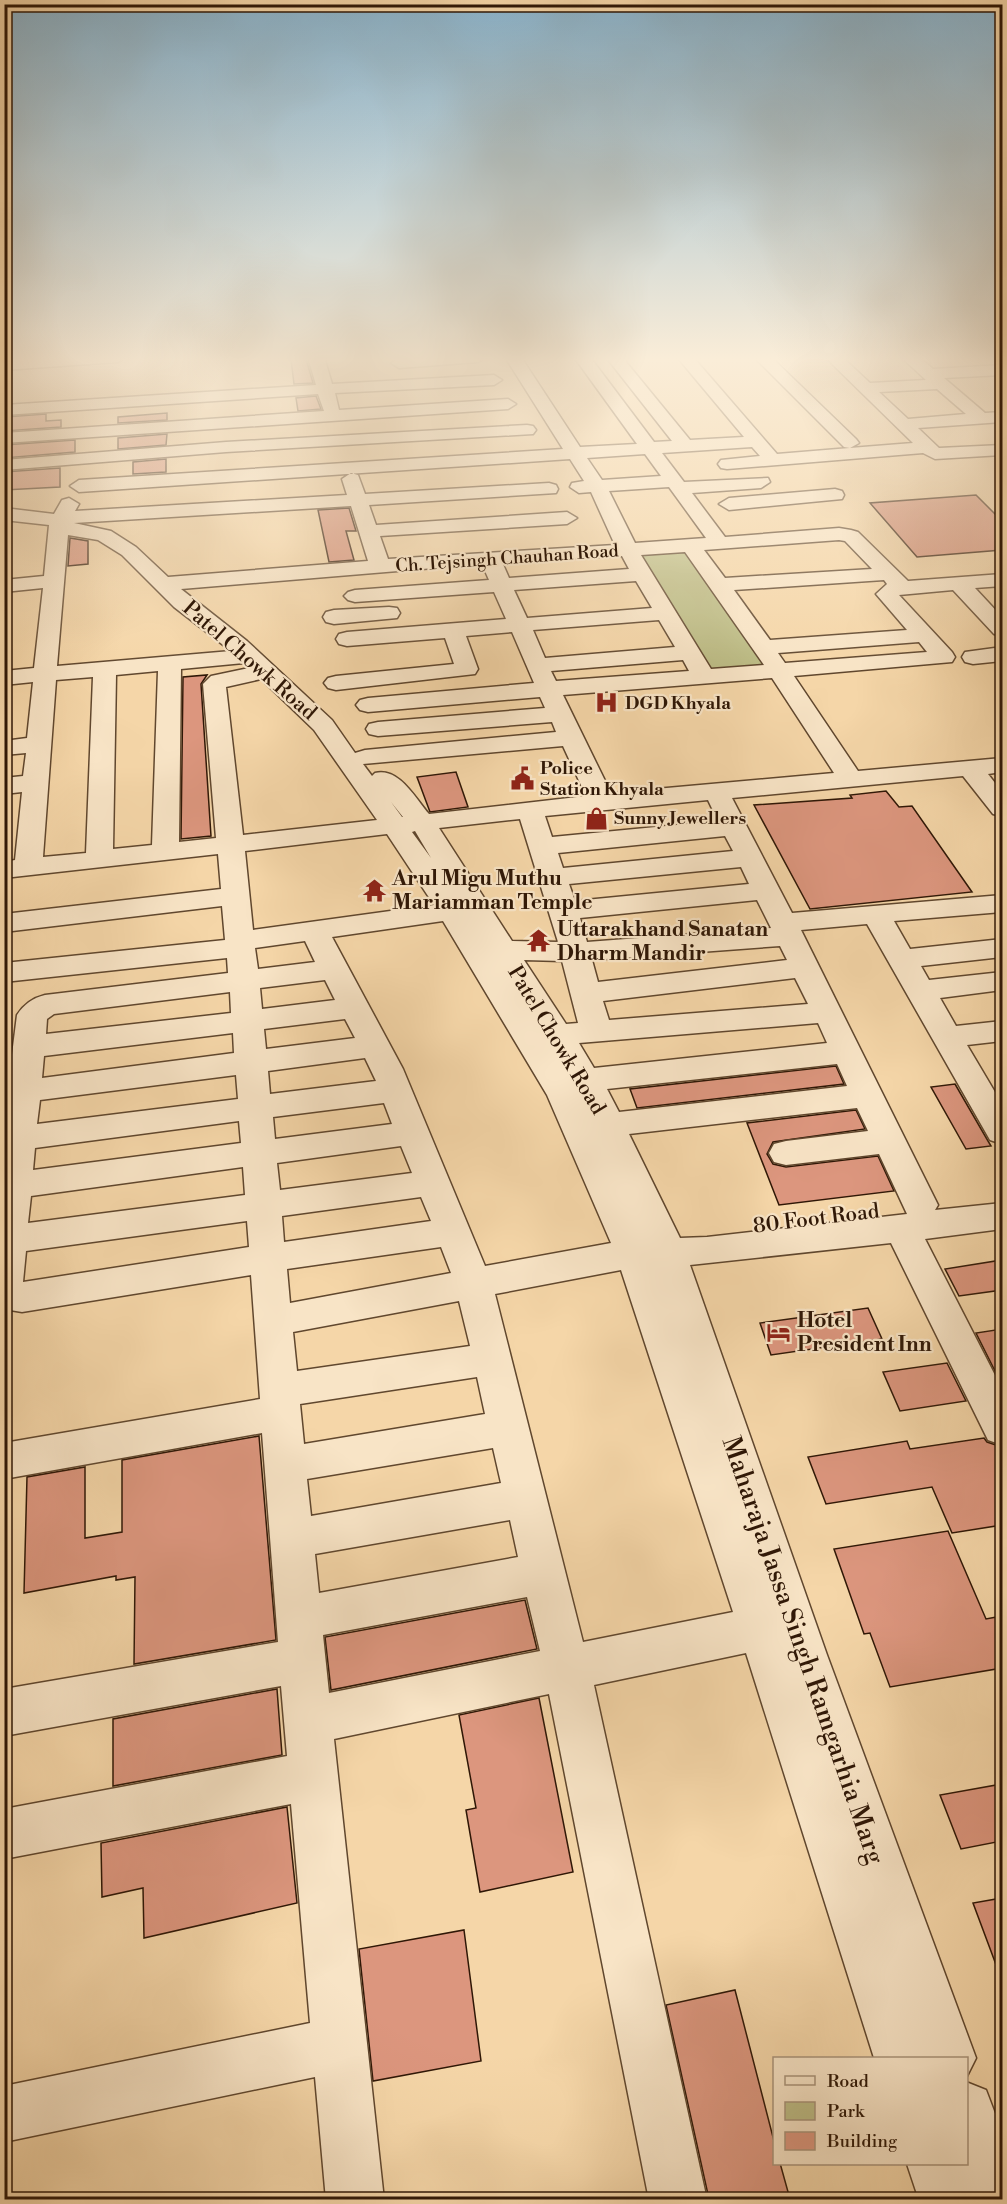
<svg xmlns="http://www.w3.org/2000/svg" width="1007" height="2204" font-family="'Libre Bodoni',serif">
<rect width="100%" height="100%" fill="#f5d6a8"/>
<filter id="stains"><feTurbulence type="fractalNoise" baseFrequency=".00333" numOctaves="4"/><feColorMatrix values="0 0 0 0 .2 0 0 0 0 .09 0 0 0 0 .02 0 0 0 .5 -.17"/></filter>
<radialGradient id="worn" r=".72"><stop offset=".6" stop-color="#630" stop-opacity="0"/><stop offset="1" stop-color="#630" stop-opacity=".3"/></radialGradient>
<path fill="#bdbd86" stroke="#766a46" stroke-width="1.5" d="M693 549 779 666 710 672 632 555Z"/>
<path fill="#dc967e" stroke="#2f1706" stroke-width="1.5" d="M291 359H306L313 383 294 384Z
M316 396 321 409 298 411 296 398Z
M167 413V420L118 423V417Z
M46 414V421L61 420V427L4 431 5 417Z
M167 434 166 445 118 449V438Z
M75 440V452L4 458V445Z
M166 459V472L133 474V462Z
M60 468V487L4 490V472Z
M976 495 1002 521V550L917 557 870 503Z
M349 508 356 531H346L354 560 329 562 318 510Z
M70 538 88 541V564L68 566Z
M207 675 201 684 211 836 181 839 183 677Z
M456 772 468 807 430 812 417 777Z
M886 791 899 807 912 806 972 892 810 909 754 805 852 798 850 795Z
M836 1066 844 1084 637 1108 630 1089Z
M955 1084 988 1141 991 1146 966 1149 931 1087Z
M856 1110 865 1129 773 1142 767 1154 773 1164 786 1167 878 1156 894 1191 779 1205 747 1123Z
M1002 1260V1290L959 1296 945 1269Z
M868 1308 882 1339 771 1355 760 1323Z
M1002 1329V1385L976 1333Z
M947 1363 966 1401 900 1411 883 1372Z
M259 1436 276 1640 134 1664 135 1577 116 1580V1576L24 1593 27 1477 85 1467V1538L122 1532V1460Z
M984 1438 987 1442 1002 1447V1525L952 1533 932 1487 826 1504 808 1457 907 1441 910 1449Z
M948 1531 986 1619 1002 1616V1668L890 1687 870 1633 864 1634 834 1549Z
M525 1600 537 1649 331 1690 325 1637Z
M277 1689 282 1755 113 1786V1719Z
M539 1698 573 1872 480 1892 466 1810 476 1808 459 1715Z
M1002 1784V1841L961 1849 940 1795Z
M287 1807 297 1903 144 1938 143 1888 102 1897 101 1843Z
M1002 1898V1978H1001L973 1903Z
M464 1930 481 2061 373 2081 359 1949Z
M735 1990 774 2141V2163H780L790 2199H709L666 2005Z"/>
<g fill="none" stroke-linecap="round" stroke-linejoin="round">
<defs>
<path id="minor" d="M50 357H126L118 362 4 370V360Z
M308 357H324L332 384 494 375 502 380 494 385 335 393 339 410 508 399 516 404 508 409 4 443V433L324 411 318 394 4 415V405L316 385Z
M415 357H486L478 362 399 368 391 363 399 358Z
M505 357H521L580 447 637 444 574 357H590L654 442 672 441 606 357H622L690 440 744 437 677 357H693L777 454 850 448 844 447 754 357H771L856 439 859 443 850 448 913 443 825 357H842L870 383 926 380 901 357H919L933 369 1002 365V375L944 378 985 413 1002 412V422L918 428 939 448 1002 445V455L935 459 923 453 727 469 721 468 718 464 721 460 760 456 752 447 662 453 684 482 768 478 770 482 761 488 692 493 725 537 839 528 851 530 858 532 908 581 1002 574V586L975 588 1002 617V636L994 634 953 590 899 595 952 652 955 657 952 662 794 676 858 771 1002 758V772L988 774 1002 792V816L993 814 963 776 732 798 792 913 1002 895V912L894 921 910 949 1002 939V957L921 966 929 980 1002 972V990L940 998 956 1026 1002 1021V1041L967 1045 1002 1104V1144L990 1140 867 924 801 930 938 1205 935 1210 1002 1203V1229L925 1239 1002 1389V1445L988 1440 891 1243 690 1265 827 1655 976 2058 966 2078V2058H874L746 1653 594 1685 707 2200H649L549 1694 334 1739 384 2200H326L315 2077 4 2142V2086L310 2023 291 1804 4 1859V1809L287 1756 281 1686 4 1736V1689L278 1642 262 1433 4 1479V1443L260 1399 251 1275 22 1312 4 1309V1118L17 1015C24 1004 33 998 45 995L228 973 227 958 4 982V963L225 940 222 906 4 932V914L221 889 218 854 4 878V862L15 860 22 792 4 794V778L23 776 26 753 4 755V741L27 738 33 682 4 685V671L34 668 43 588 4 592V580L44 576 49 525 4 520V508L54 514 62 500 69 498 79 504 75 511 347 495 342 479 351 473 358 475 365 494 549 483 556 485 558 489 556 493 369 505 376 525 567 512 577 518 567 524 380 536 388 559 615 545 591 492 579 493 570 487 572 483 584 481 570 459 79 492 70 486 79 480 563 449ZM937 389 966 414 908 419 879 392ZM645 454 661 476 602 480 587 458ZM669 487 706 538 635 543 609 491ZM351 506 368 561 168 577 136 547 111 531 74 523ZM68 535 98 540 122 555 174 607 231 651 57 666ZM839 540 845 541 872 569 725 578 704 550ZM685 552 764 665 711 669 641 555ZM622 556 629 569 509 578 502 562ZM482 564 489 580 355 590 348 592 344 596 348 600 355 602 494 592 506 619 347 632 339 634 336 639 339 644 347 646 445 638 454 664 336 676 328 678 324 683 328 688 336 690 475 674 478 669 466 636 512 632 534 683 368 698 360 700 356 705 360 710 368 712 540 697 545 708 378 722 369 724 366 729 369 734 378 736 552 722 556 732 365 750 355 753 332 720 247 641 181 589ZM884 580 887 584 876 594 907 630 770 640 734 590ZM636 581 652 608 527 618 514 590ZM659 620 675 647 545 658 533 630ZM919 642 927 652 785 663 778 653ZM683 660 689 671 556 681 551 671ZM244 663 249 668 211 676 203 684 216 838 179 842 181 669ZM158 671 152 845 113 849 116 675ZM93 677 86 853 43 857 56 680ZM772 678 834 773 611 793 563 695ZM261 679 314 730 377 820 243 835 226 687ZM563 746 586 796 429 814C415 798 399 767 375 773L372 776 363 764ZM708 800 718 821 552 837 545 816ZM391 802 403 817H402ZM520 819 558 942 512 941 439 828ZM415 831 431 858 412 832ZM387 834 434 905 253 930 245 851ZM725 836 733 851 563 868 558 853ZM741 867 749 884 575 901 569 884ZM757 900 771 928 587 942 580 918ZM443 921 547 1095 611 1243 485 1266 403 1069 332 937ZM305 941 315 962 258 969 255 948ZM780 946 787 960 598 982 592 960ZM524 960 562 961 578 1023 566 1024ZM795 978 808 1004 609 1020 603 1001ZM325 980 335 1000 262 1009 260 988ZM230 992 231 1013 46 1034 47 1019 54 1014ZM345 1019 355 1038 266 1049 264 1029ZM818 1023 827 1043 594 1068 579 1043ZM233 1033 234 1053 42 1078 44 1056ZM365 1058 376 1081 270 1094 268 1071ZM837 1064 847 1086 619 1112 607 1089ZM236 1075 238 1099 37 1124 40 1100ZM384 1103 392 1124 275 1139 273 1117ZM857 1108 868 1131 786 1141 774 1144 769 1153 774 1162 786 1165 879 1154 907 1214 707 1237 680 1238 629 1134ZM239 1121 241 1143 33 1170 35 1148ZM401 1146 412 1173 280 1190 277 1163ZM243 1167 245 1195 28 1223 31 1196ZM421 1197 431 1221 284 1242 282 1216ZM247 1221 249 1247 23 1282 26 1251ZM441 1247 451 1273 290 1303 287 1269ZM621 1270 733 1612 583 1642 495 1294ZM459 1301 470 1346 297 1371 293 1332ZM477 1377 485 1414 304 1444 300 1404ZM493 1448 501 1483 311 1516 307 1479ZM510 1520 518 1557 319 1593 315 1554ZM527 1597 540 1651 329 1693 323 1635Z
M527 425 533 426 536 430 533 434 226 452 4 470V460L226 442Z
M835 489 842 491 844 495 842 499 729 510 719 504 729 498Z
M389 607 397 608 400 613 397 618 334 624 326 622 323 617 326 612 334 610Z
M1002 647V661L973 664 965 662 962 657 965 652Z
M966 2082 986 2090 1002 2132V2200H919L907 2164H966Z"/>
</defs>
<use href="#minor" stroke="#60472e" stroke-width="3"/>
<use href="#minor" fill="#f8e4c6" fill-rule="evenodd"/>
</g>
<linearGradient id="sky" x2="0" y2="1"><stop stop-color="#8ab6d1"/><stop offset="0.54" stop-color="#faedd8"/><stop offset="1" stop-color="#faedd8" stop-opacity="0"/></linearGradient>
<rect width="1007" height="666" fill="url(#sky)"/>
<defs>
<symbol id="hospital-bare" viewBox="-9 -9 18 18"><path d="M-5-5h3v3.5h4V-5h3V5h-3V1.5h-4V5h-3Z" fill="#8f2418" stroke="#f8e4c6" stroke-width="2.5" paint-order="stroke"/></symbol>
<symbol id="civic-bare" viewBox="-9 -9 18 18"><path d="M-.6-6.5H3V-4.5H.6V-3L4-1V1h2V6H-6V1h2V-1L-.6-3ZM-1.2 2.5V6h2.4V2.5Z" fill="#8f2418" stroke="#f8e4c6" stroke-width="2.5" paint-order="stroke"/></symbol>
<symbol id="shop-bare" viewBox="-9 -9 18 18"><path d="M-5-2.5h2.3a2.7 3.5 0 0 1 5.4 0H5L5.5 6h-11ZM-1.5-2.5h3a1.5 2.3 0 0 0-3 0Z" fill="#8f2418" stroke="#f8e4c6" stroke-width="2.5" paint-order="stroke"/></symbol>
<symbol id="temple-bare" viewBox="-9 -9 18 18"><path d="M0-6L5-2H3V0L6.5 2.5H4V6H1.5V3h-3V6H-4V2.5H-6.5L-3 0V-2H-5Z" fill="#8f2418" stroke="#f8e4c6" stroke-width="2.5" paint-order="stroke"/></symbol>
<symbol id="hotel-bare" viewBox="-9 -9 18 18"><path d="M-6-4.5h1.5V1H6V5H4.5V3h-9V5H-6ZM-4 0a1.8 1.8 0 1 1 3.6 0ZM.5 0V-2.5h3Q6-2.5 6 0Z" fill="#8f2418" stroke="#f8e4c6" stroke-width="2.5" paint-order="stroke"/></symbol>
</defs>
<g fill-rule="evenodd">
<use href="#hospital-bare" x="590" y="686" width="33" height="33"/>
<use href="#civic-bare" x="506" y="762" width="33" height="33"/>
<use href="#shop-bare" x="580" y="802" width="33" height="33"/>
<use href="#temple-bare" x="358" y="874" width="33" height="33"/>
<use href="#temple-bare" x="522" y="924" width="33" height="33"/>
<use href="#hotel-bare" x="762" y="1316" width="33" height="33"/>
</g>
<g text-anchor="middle" stroke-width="4.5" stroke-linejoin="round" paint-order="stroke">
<g font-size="18" fill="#2f1706" stroke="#f8e4c6">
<text transform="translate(507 558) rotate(-4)" y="6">Ch. Tejsingh Chauhan Road</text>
</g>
<g font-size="18" font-weight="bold" fill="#2f1706" stroke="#f8e4c6" text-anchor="start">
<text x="625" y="709">DGD Khyala</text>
<text x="540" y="774">Police<tspan x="540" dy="21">Station Khyala</tspan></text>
<text x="614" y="824">Sunny Jewellers</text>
</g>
<g font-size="21" fill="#2f1706" stroke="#f8e4c6">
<text transform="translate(250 660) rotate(41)" y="7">Patel Chowk Road</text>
<text transform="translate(557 1040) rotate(59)" y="7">Patel Chowk Road</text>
<text transform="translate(816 1218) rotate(-7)" y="7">80 Foot Road</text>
</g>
<g font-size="21" font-weight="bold" fill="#2f1706" stroke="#f8e4c6" text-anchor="start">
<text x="392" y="885">Arul Migu Muthu<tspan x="392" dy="24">Mariamman Temple</tspan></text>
<text x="557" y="936">Uttarakhand Sanatan<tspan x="557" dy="24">Dharm Mandir</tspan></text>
<text x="797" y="1327">Hotel<tspan x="797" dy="24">President Inn</tspan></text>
</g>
<g font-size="26" fill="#2f1706" stroke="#f8e4c6">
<text transform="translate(804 1650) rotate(71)" y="9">Maharaja Jassa Singh Ramgarhia Marg</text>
</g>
</g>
<rect width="1007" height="2204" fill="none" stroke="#f5d6a8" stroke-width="24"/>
<rect x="6" y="6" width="995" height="2192" fill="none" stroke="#2f1706" stroke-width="3"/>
<rect x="12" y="12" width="983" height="2180" fill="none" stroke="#2f1706" stroke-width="1.5"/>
<rect x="773" y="2057" width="195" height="108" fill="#f8e4c6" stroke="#a89279" stroke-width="1.5"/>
<rect x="785" y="2076" width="30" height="9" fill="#f8e4c6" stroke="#a89279" stroke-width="1.5"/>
<text x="827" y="2087" font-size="18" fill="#2f1706">Road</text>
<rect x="785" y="2102" width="30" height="18" fill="#bdbd86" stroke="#a89279" stroke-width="1.5"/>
<text x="827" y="2117" font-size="18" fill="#2f1706">Park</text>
<rect x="785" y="2132" width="30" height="18" fill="#dc967e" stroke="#a89279" stroke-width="1.5"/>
<text x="827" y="2147" font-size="18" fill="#2f1706">Building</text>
<rect width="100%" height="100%" filter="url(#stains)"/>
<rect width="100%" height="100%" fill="url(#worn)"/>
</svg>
